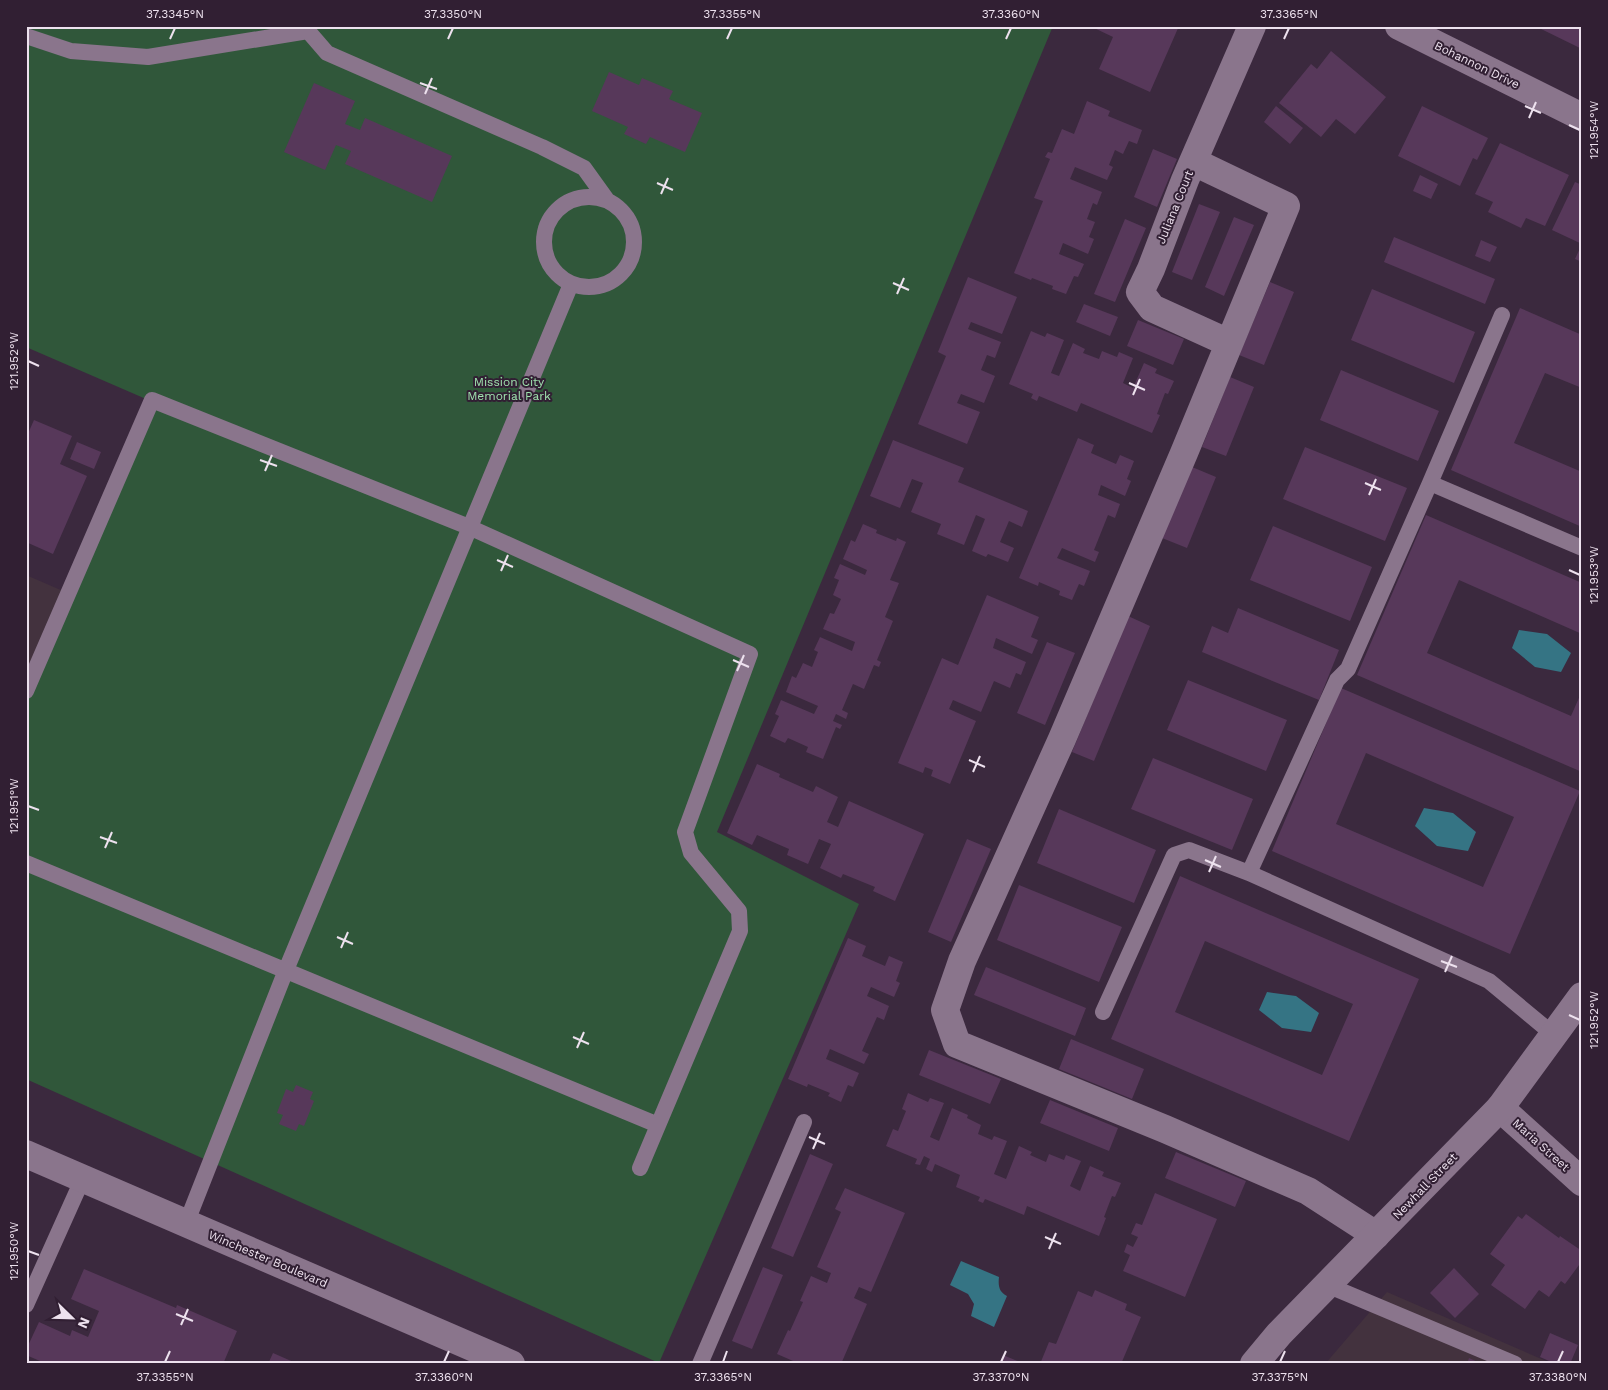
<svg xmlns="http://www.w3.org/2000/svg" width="1608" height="1390" font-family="'Work Sans',sans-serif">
<rect width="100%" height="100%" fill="#3b293e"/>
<path fill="#43323e" d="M26 575 63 591 26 676Z
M1387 1292 1553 1364H1325Z"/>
<path fill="#30573a" d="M26 26H1053L717 832 859 904 659 1363 26 1079V676L146 399 26 347Z"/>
<path fill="#357484" d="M1519 630 1547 634 1571 653 1561 672 1535 667 1512 648Z
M1424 808 1453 813 1476 832 1468 851 1437 846 1415 826Z
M1267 992 1296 996 1319 1013 1311 1032 1282 1028 1259 1010Z
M961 1261 999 1277C998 1286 999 1292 1007 1296L994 1327 971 1316 974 1304 968 1294 950 1285Z"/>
<path fill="#57385a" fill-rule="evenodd" d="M1090 26H1179L1150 92 1099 69 1113 37Z
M1535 26H1582V49Z
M1331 51 1386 97 1355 134 1336 119 1321 137 1279 103 1311 64 1317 69Z
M609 72 639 85 642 78 673 91 669 99 702 113 685 152 650 137 646 144 624 134 628 127 592 111Z
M314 83 355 101 345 124 360 130 365 118 452 156 432 202 345 164 351 151 336 145 325 170 284 152Z
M1087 101 1110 111 1108 116 1142 130 1137 144 1129 141 1123 154 1115 150 1109 165 1113 167 1107 180 1075 167 1070 179 1102 192 1097 205 1093 203 1087 219 1095 222 1089 237 1094 239 1088 254 1063 243 1059 254 1084 264 1078 277 1074 276 1066 294 1052 289 1053 286 1032 278 1031 280 1014 273 1043 201 1034 198 1050 159 1045 157 1048 152 1052 153 1062 129 1074 134Z
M1276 106 1303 128 1290 144 1264 122Z
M1422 106 1488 138 1477 160 1473 158 1460 186 1398 156Z
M1500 143 1569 175 1545 226 1526 218 1521 228 1488 212 1493 202 1475 194Z
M1153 149 1177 159 1157 207 1134 197Z
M1420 175 1438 184 1431 199 1413 191Z
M1575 182 1582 185V244L1552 230Z
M1199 204 1220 212 1192 280 1172 272Z
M1234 217 1254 225 1224 296 1205 287Z
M1125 219 1146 228 1115 302 1094 294Z
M1394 237 1495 279 1485 304 1384 262Z
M1481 240 1497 247 1490 262 1475 256Z
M1582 244V262L1575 259Z
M968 277 1017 297 1002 334 971 322 968 329 1001 342 995 358 987 355 981 370 995 376 984 403 961 394 957 403 980 412 967 444 918 424 946 356 938 352Z
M1270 282 1294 292 1264 365 1239 355Z
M1372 289 1475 332 1454 383 1351 340Z
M1084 304 1118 317 1110 336 1076 322Z
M1520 308 1582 335V388L1545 373 1514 443 1582 472V527L1451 470Z
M1138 320 1184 339 1173 365 1127 346Z
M1031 331 1045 337 1047 333 1064 340 1051 373 1059 376 1073 343 1085 349 1083 353 1099 359 1102 351 1117 357 1119 352 1133 358 1123 383 1133 388 1144 363 1157 369 1155 373 1174 381 1168 394 1165 393 1157 414 1160 415 1152 433 1081 403 1077 412 1039 396 1037 401 1031 398 1033 394 1009 384Z
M1341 370 1439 411 1418 461 1320 420Z
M1230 377 1254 387 1226 456 1202 447Z
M34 420 72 436 60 464 87 476 53 554 26 542V438Z
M1078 438 1094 445 1091 453 1116 464 1120 455 1134 461 1127 479 1131 481 1125 496 1101 485 1098 495 1120 504 1115 518 1108 515 1094 550 1099 552 1095 562 1062 548 1057 558 1090 571 1084 586 1079 584 1072 600 1059 595 1060 591 1039 582 1038 586 1019 578Z
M893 440 964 468 958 482 1028 511 1022 527 1009 521 1000 542 1014 548 1008 562 988 554 986 557 972 551 985 519 976 515 964 545 937 534 941 524 911 512 923 483 912 479 900 508 870 496Z
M77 442 101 452 94 469 70 459Z
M1305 447 1407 488 1385 541 1283 499Z
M1192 467 1216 477 1187 548 1162 538Z
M1426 515 1582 583V634L1459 580 1427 653 1571 716 1582 691V772L1357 675Z
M863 524 877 530 876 533 896 541 897 538 906 542 890 580 899 583 885 617 893 621 877 660 881 662 879 667 874 665 864 689 853 684 842 710 848 713 846 719 836 714 833 721 842 725 840 729 836 727 823 759 806 752 808 747 788 738 785 743 770 736 779 716 775 714 781 700 814 714 818 706 786 692 792 676 796 678 803 663 812 667 818 652 814 650 820 637 852 651 855 642 823 629 830 613 834 614 841 599 833 595 839 580 834 578 840 564 865 575 867 570 843 559 851 540 855 542Z
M1273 526 1372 567 1350 621 1250 580Z
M987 595 1039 617 1031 637 1038 640 1032 654 996 638 993 648 1026 662 1021 675 1016 673 1010 688 994 681 981 712 953 700 949 709 976 721 950 784 931 776 933 770 925 767 923 773 898 763 942 658 958 665Z
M1238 608 1339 650 1319 700 1202 652 1212 626 1228 633Z
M1128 616 1150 626 1094 761 1072 752Z
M1047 642 1075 653 1045 725 1017 713Z
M1188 680 1287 720 1266 771 1167 730Z
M1341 688 1580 791 1510 954 1272 851ZM1366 753 1514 817 1483 887 1336 824Z
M1153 758 1253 799 1232 850 1131 809Z
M757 764 780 774 779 777 813 792 816 786 838 797 827 822 838 827 849 801 924 834 895 901 873 891 875 887 843 874 841 878 820 868 831 844 819 839 808 864 787 855 789 849 757 835 752 845 727 833Z
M1059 809 1156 850 1134 903 1037 863Z
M967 839 991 849 951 942 928 932Z
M1180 876 1419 979 1349 1141 1111 1039ZM1205 941 1353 1004 1322 1075 1175 1012Z
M1019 885 1122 927 1099 982 997 940Z
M848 938 866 946 862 956 885 966 889 956 903 962 896 981 900 983 894 997 871 987 867 996 889 1006 884 1020 877 1017 862 1051 869 1054 864 1064 830 1049 826 1059 859 1073 853 1087 848 1085 841 1102 828 1096 830 1093 808 1084 807 1087 788 1079Z
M986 967 1086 1008 1075 1036 974 995Z
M1071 1039 1144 1069 1132 1099 1059 1069Z
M929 1050 1001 1079 990 1104 919 1075Z
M296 1085 313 1092 310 1099 314 1101 304 1126 299 1124 296 1131 279 1124 283 1115 277 1113 286 1089 293 1092Z
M908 1093 928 1102 930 1098 944 1103 930 1137 939 1141 952 1108 968 1115 967 1118 981 1125 978 1134 992 1140 994 1136 1007 1141 994 1174 1006 1179 1019 1146 1032 1152 1030 1155 1046 1162 1049 1154 1064 1160 1066 1155 1081 1161 1070 1186 1080 1191 1090 1166 1104 1172 1102 1176 1121 1183 1115 1197 1112 1196 1104 1217 1106 1218 1099 1236 1027 1206 1024 1215 985 1199 983 1203 978 1201 980 1197 956 1187 960 1175 935 1164 932 1172 926 1169 930 1159 924 1156 920 1165 915 1164 917 1159 886 1146 893 1129 898 1131 906 1111 902 1109Z
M1050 1100 1118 1128 1109 1151 1040 1123Z
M1176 1152 1246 1181 1235 1207 1165 1178Z
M810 1154 833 1164 793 1257 771 1248Z
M845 1188 905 1213 871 1292 859 1287 854 1298 867 1304 841 1364H800L777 1354 788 1330 790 1331 803 1302 800 1301 811 1276 827 1283 831 1273 817 1267 841 1212 835 1209Z
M1155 1193 1217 1219 1185 1297 1123 1271 1130 1255 1124 1252 1127 1244 1133 1247 1138 1237 1131 1234 1136 1223 1142 1225Z
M1526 1214 1559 1238 1560 1236 1582 1251V1261L1565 1284 1561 1281 1549 1297 1539 1290 1525 1309 1491 1285 1505 1265 1490 1254 1518 1216 1522 1219Z
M763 1267 783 1275 752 1349 732 1341Z
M1454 1268 1479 1294 1455 1318 1430 1293Z
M84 1269 176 1308 177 1305 237 1331 223 1364H47L26 1355V1350L39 1322 70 1336 72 1330 88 1337 99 1311 71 1299Z
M1095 1290 1127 1304 1125 1310 1141 1317 1121 1364H1040L1049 1342 1056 1344 1078 1291 1092 1297Z
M1550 1333 1578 1345 1570 1364H1556L1540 1357Z
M273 1353 298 1364H268Z
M1003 1355 1020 1362 1019 1364H999Z
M1469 1358 1482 1364H1467Z"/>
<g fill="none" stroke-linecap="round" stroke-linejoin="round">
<path stroke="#8a758c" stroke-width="16" d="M308 31 327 53 542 147 584 168 607 200
M26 36 71 51 148 57 308 31
M544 242a45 45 0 1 1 90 0a45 45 0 1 1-90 0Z
M1430 483 1502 315
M26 691 152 400 469 527 750 654 685 832 691 853 739 911 740 931 640 1168
M26 863 658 1125
M1103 1012 1174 855 1189 850 1249 873
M1554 1035 1489 981 1249 873 1337 680 1348 669 1430 483 1582 548
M186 1224 286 970 571 284
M1327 1285 1515 1364
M26 1305 83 1178
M700 1364 804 1122"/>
<path stroke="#8a758c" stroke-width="28" d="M1399 26 1582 117
M1194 162 1286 206 1184 453 1062 739 962 961 945 1010 957 1044 1165 1129 1308 1191 1376 1235
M1229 343 1152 308 1140 292 1151 269 1185 180 1252 26
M1500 1108 1582 1182"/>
<path stroke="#8a758c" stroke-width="28" d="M26 1154 511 1364
M1254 1364 1279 1334 1500 1108 1582 996"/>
</g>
<path fill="none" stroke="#ede1ee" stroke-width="2" d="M170 39 175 28M448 39 453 28M727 39 732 28M1006 39 1011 28M1284 39 1289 28M420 83 437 89M425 94 432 78M1525 106 1541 113M1529 118 1536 102M1569 125 1580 130M657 183 673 190M661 194 668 178M893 283 909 290M897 294 904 278M28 361 39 366M1129 383 1145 390M1133 395 1140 379M260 460 277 466M265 471 272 455M1365 483 1381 490M1369 495 1376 479M497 560 513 567M1569 570 1580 575M501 571 508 555M733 660 749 667M737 671 744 655M969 760 985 767M973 772 980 756M28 806 39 810M100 837 117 843M105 848 112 832M1205 860 1221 867M1209 872 1216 856M337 937 353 944M341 948 348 932M1441 961 1457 967M1445 972 1452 956M1569 1015 1580 1020M573 1037 589 1044M577 1048 584 1032M809 1137 825 1144M813 1149 820 1133M1045 1237 1061 1244M1049 1249 1056 1233M28 1251 39 1255M176 1314 193 1321M181 1325 188 1309M165 1362 170 1351M444 1362 449 1351M723 1362 727 1351M1001 1362 1006 1351M1280 1362 1285 1351M1558 1362 1563 1351"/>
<g text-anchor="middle" stroke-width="4" stroke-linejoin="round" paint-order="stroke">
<g font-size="12" fill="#ede1ee" stroke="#311f33">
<text transform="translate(1477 65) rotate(26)" y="4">Bohannon Drive</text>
<text transform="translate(1175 207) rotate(-68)" y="4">Juliana Court</text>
<text transform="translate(1541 1145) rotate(42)" y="4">Maria Street</text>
<text transform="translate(1425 1186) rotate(-46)" y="4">Newhall Street</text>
<text transform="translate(268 1259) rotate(23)" y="4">Winchester Boulevard</text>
</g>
<g font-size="12" fill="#9fe2ae" stroke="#311f33">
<text x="509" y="386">Mission City<tspan x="509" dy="14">Memorial Park</tspan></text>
</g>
</g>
<rect width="1608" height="1390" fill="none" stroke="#311f33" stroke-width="55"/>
<g transform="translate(72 1318) rotate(113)" stroke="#311f33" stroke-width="4" paint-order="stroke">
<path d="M0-4L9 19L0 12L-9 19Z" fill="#ede1ee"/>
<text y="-8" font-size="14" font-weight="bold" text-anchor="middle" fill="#ede1ee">N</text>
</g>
<rect x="28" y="28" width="1552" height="1334" fill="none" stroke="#ede1ee" stroke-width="2"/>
<g font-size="12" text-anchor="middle" fill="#ede1ee">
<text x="175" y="18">37.3345°N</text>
<text x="453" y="18">37.3350°N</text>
<text x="732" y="18">37.3355°N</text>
<text x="1011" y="18">37.3360°N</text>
<text x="1289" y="18">37.3365°N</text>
<text transform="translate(1594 130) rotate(-90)" y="4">121.954°W</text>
<text transform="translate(14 361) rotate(-90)" y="4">121.952°W</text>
<text transform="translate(1594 575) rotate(-90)" y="4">121.953°W</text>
<text transform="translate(14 806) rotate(-90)" y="4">121.951°W</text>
<text transform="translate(1594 1020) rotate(-90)" y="4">121.952°W</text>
<text transform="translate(14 1251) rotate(-90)" y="4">121.950°W</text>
<text x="165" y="1381">37.3355°N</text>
<text x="444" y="1381">37.3360°N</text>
<text x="723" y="1381">37.3365°N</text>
<text x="1001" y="1381">37.3370°N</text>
<text x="1280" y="1381">37.3375°N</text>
<text x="1558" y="1381">37.3380°N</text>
</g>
</svg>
